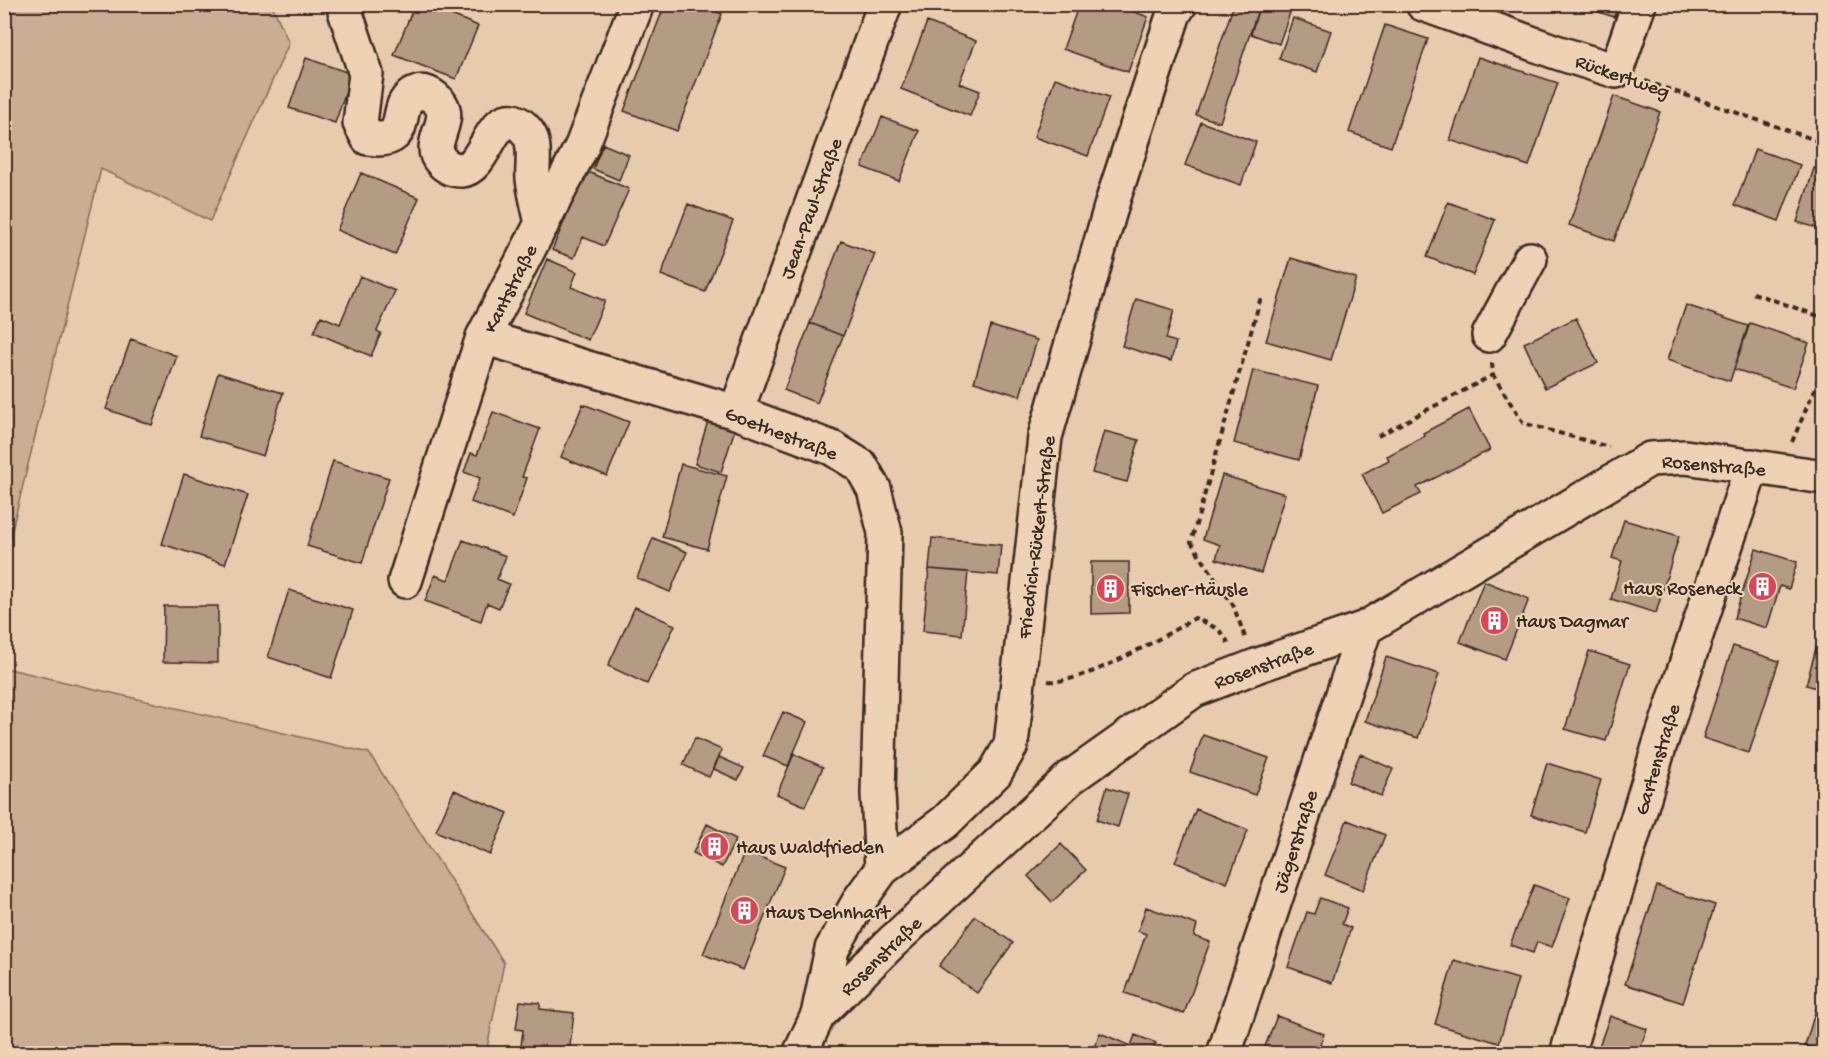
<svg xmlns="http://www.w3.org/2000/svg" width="1828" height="1058" font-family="'Gochi Hand',sans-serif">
<rect width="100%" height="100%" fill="#e7cbaf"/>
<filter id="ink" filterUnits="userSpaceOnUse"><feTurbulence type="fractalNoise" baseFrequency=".0167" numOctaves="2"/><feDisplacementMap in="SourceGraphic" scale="12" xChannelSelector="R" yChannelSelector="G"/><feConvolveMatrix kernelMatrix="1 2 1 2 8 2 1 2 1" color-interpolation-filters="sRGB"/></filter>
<g filter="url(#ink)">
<path fill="#c7ae94" stroke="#816c59" stroke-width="1.5" d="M5 4 272 5 289 43 210 221 101 169 5 558Z
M5 668 369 753 504 963 486 1053H5Z"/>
<path fill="#b49b84" stroke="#3b2a1e" stroke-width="1.5" d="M415 4H425L478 26 456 79 394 55Z
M665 4H697L722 14 677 131 624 111Z
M1079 4H1114L1148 17 1128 72 1063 49Z
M1234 4H1260L1220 122 1196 115Z
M1260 4H1284L1292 7 1279 44 1251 34Z
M1575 4H1618L1614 17Z
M1293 18 1331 31 1317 72 1279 59Z
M927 22 976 41 959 83 980 91 970 116 901 89Z
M1385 25 1428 39 1391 147 1349 132Z
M1478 57 1558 83 1529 166 1450 140Z
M306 58 352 74 335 123 289 108Z
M1055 78 1109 97 1088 156 1034 137Z
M1614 96 1660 112 1614 241 1569 225Z
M882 117 919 131 899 181 862 167Z
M1201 122 1256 142 1241 185 1185 165Z
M603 144 629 155 619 180 593 169Z
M1755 149 1800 165 1779 221 1735 205Z
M1814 168 1824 171V230L1797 222Z
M586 171 629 189 604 246 583 237 574 258 552 250Z
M361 173 419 198 395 255 337 230Z
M1448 202 1495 220 1473 275 1427 257Z
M688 204 733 221 705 292 661 275Z
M841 241 875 254 843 336 810 323Z
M1291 258 1356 278 1331 360 1266 341Z
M547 259 577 272 571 287 605 301 588 340 524 313Z
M360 276 395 291 377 331 381 333 371 356 314 332 321 316 340 324Z
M1136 299 1174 310 1166 339 1176 342 1171 361 1122 346Z
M1686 305 1748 326 1730 381 1667 360Z
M1576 318 1598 363 1545 388 1524 343Z
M810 323 843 336 817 403 784 390Z
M1750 323 1809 343 1793 388 1734 369Z
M991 326 1037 340 1020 396 974 382Z
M131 339 177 356 152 425 106 409Z
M1253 370 1318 386 1299 460 1234 443Z
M218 373 283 393 263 456 199 436Z
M583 404 629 422 607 476 561 457Z
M1469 409 1490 450 1417 487 1421 494 1382 513 1362 474 1389 460 1387 456 1425 436 1423 433Z
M493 412 540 429 522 477 527 478 513 518 471 502 480 478 464 472 471 453 477 455Z
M708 421 735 429 721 472 695 464Z
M1104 431 1139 440 1127 482 1092 473Z
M333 461 389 478 362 563 307 546Z
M681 464 727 476 707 549 662 537Z
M184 474 248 495 225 564 162 544Z
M1222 475 1285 494 1261 573 1216 559 1220 545 1203 539Z
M1624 520 1679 536 1656 613 1611 599 1622 561 1612 558Z
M653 538 687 552 670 592 637 578Z
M932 538 1001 545 998 575 929 569Z
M463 540 506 556 497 579 509 584 499 608 487 603 481 621 425 601 435 575 448 580Z
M1756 549 1797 562 1789 589 1780 586 1767 628 1734 618Z
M1091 562H1129V613L1091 614Z
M929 569 968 572 962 635 923 631Z
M1484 581 1529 599 1505 659 1460 642Z
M289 590 353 610 331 678 268 657Z
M164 606H218V663L163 662Z
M635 607 675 625 647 684 608 666Z
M1819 637 1824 638V690L1806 685Z
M1733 646 1779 661 1749 753 1703 738Z
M1589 651 1630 664 1606 741 1565 729Z
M1386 657 1439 674 1418 738 1365 721Z
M783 712 807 722 788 766 763 756Z
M1203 735 1269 758 1255 795 1190 772Z
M695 738 722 750 709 777 683 765Z
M794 754 823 767 805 806 777 794Z
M1360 754 1393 769 1381 796 1348 782Z
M719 757 744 768 738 780 714 769Z
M1547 763 1601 780 1585 832 1531 815Z
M1107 787 1128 794 1118 827 1097 820Z
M454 790 508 813 490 855 436 831Z
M1196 809 1248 830 1227 883 1175 862Z
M1347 820 1385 835 1363 890 1325 875Z
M707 824 736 839 722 867 693 853Z
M1061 844 1086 870 1052 902 1028 876Z
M745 851 785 867 743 970 703 954Z
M1534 885 1570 898 1552 947 1537 942 1533 953 1510 945Z
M1657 886 1715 905 1683 1003 1625 984Z
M1320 898 1348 908 1342 924 1351 928 1332 983 1288 967 1307 912 1314 914Z
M1146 907 1197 925 1194 936 1210 942 1184 1014 1125 993 1146 934 1138 931Z
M975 916 1013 943 977 993 939 966Z
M1454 960 1518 979 1499 1043 1435 1024Z
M1824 982V1051L1805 1046Z
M520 1001 540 1003V1009L574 1013 569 1054H520L523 1030 516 1029Z
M1277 1016 1324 1034 1316 1054H1262Z
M1610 1016 1647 1029 1638 1054H1608L1598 1049Z
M1100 1033 1131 1046 1135 1035 1156 1043 1153 1051 1160 1054H1091Z"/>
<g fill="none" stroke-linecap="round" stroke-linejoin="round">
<defs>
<path id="minor" d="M1423 4 1556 52 1616 71 1639 4
M345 11 366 74 360 123 368 138C417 146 388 101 418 93 424 91 431 95 435 98 454 114 436 131 436 149 436 154 438 158 442 162 447 167 454 170 462 170 487 168 493 100 523 127 527 131 531 136 532 142 535 154 532 167 533 179 535 194 539 209 542 224
M1489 335 1530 259
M483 337 736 412 832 448 861 466 874 489 885 533 878 793 882 869
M736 412 885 4
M405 581 483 337 582 146 637 4
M818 1015 832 949 861 898 882 869 945 822 995 773 1011 745 1045 437 1113 200 1174 13 1180 4
M800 1054 818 1015 892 942 1070 778 1194 690 1256 666 1365 628 1650 459 1685 457 1824 477
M1224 1054 1365 628
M1567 1054 1659 747 1752 466"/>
</defs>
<use href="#minor" stroke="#3b2a1e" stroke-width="38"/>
<path stroke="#3b2a1e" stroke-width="4" stroke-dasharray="6 4.5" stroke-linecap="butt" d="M1645 81 1824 143
M1753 293 1824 318
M1492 363 1493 375 1523 423 1609 447
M1378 436 1493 375
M1792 442 1824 367
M1245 637 1233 605 1191 542 1261 297
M1048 681C1081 686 1164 636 1195 618 1208 624 1223 629 1228 643"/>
<use href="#minor" stroke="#eed2b5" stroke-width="33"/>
</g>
</g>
<defs>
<symbol id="building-disc" viewBox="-11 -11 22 22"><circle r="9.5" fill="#d1495b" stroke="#eed2b5"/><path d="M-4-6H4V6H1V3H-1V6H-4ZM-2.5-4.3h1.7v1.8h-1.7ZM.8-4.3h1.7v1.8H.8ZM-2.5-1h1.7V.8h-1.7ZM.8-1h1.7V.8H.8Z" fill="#fff"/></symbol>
</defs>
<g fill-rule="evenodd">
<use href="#building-disc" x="1746" y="570" width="33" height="33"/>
<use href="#building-disc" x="1094" y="572" width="33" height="33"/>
<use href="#building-disc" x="1478" y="604" width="33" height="33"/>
<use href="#building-disc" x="698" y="830" width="33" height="33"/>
<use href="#building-disc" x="728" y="894" width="33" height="33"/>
</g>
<g text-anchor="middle" stroke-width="4.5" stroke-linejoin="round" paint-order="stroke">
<g font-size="20" fill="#3b2a1e" stroke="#eed2b5">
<text transform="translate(1623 75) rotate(19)" y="7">Rückertweg</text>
<text transform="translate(810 208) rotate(-70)" y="7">Jean-Paul-Straße</text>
<text transform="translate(509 288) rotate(-63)" y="7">Kantstraße</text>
<text transform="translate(782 432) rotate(21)" y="7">Goethestraße</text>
<text transform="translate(1714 464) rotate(5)" y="7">Rosenstraße</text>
<text transform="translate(1035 537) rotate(-83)" y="7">Friedrich-Rückert-Straße</text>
<text transform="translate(1263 664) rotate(-20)" y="7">Rosenstraße</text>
<text transform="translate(1656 759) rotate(-73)" y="7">Gartenstraße</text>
<text transform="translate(1294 841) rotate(-72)" y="7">Jägerstraße</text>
<text transform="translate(880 955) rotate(-44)" y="7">Rosenstraße</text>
</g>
<g font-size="20" fill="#3b2a1e" stroke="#eed2b5" text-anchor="start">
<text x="1741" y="594" text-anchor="end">Haus Roseneck</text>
<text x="1131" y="595">Fischer-Häusle</text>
<text x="1516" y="627">Haus Dagmar</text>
<text x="736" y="853">Haus Waldfrieden</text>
<text x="765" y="918">Haus Dehnhart</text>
</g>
</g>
<rect width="1828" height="1058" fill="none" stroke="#eed2b5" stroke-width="24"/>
<rect x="12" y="12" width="1804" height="1034" fill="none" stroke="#3b2a1e" stroke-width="2" filter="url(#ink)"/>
</svg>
